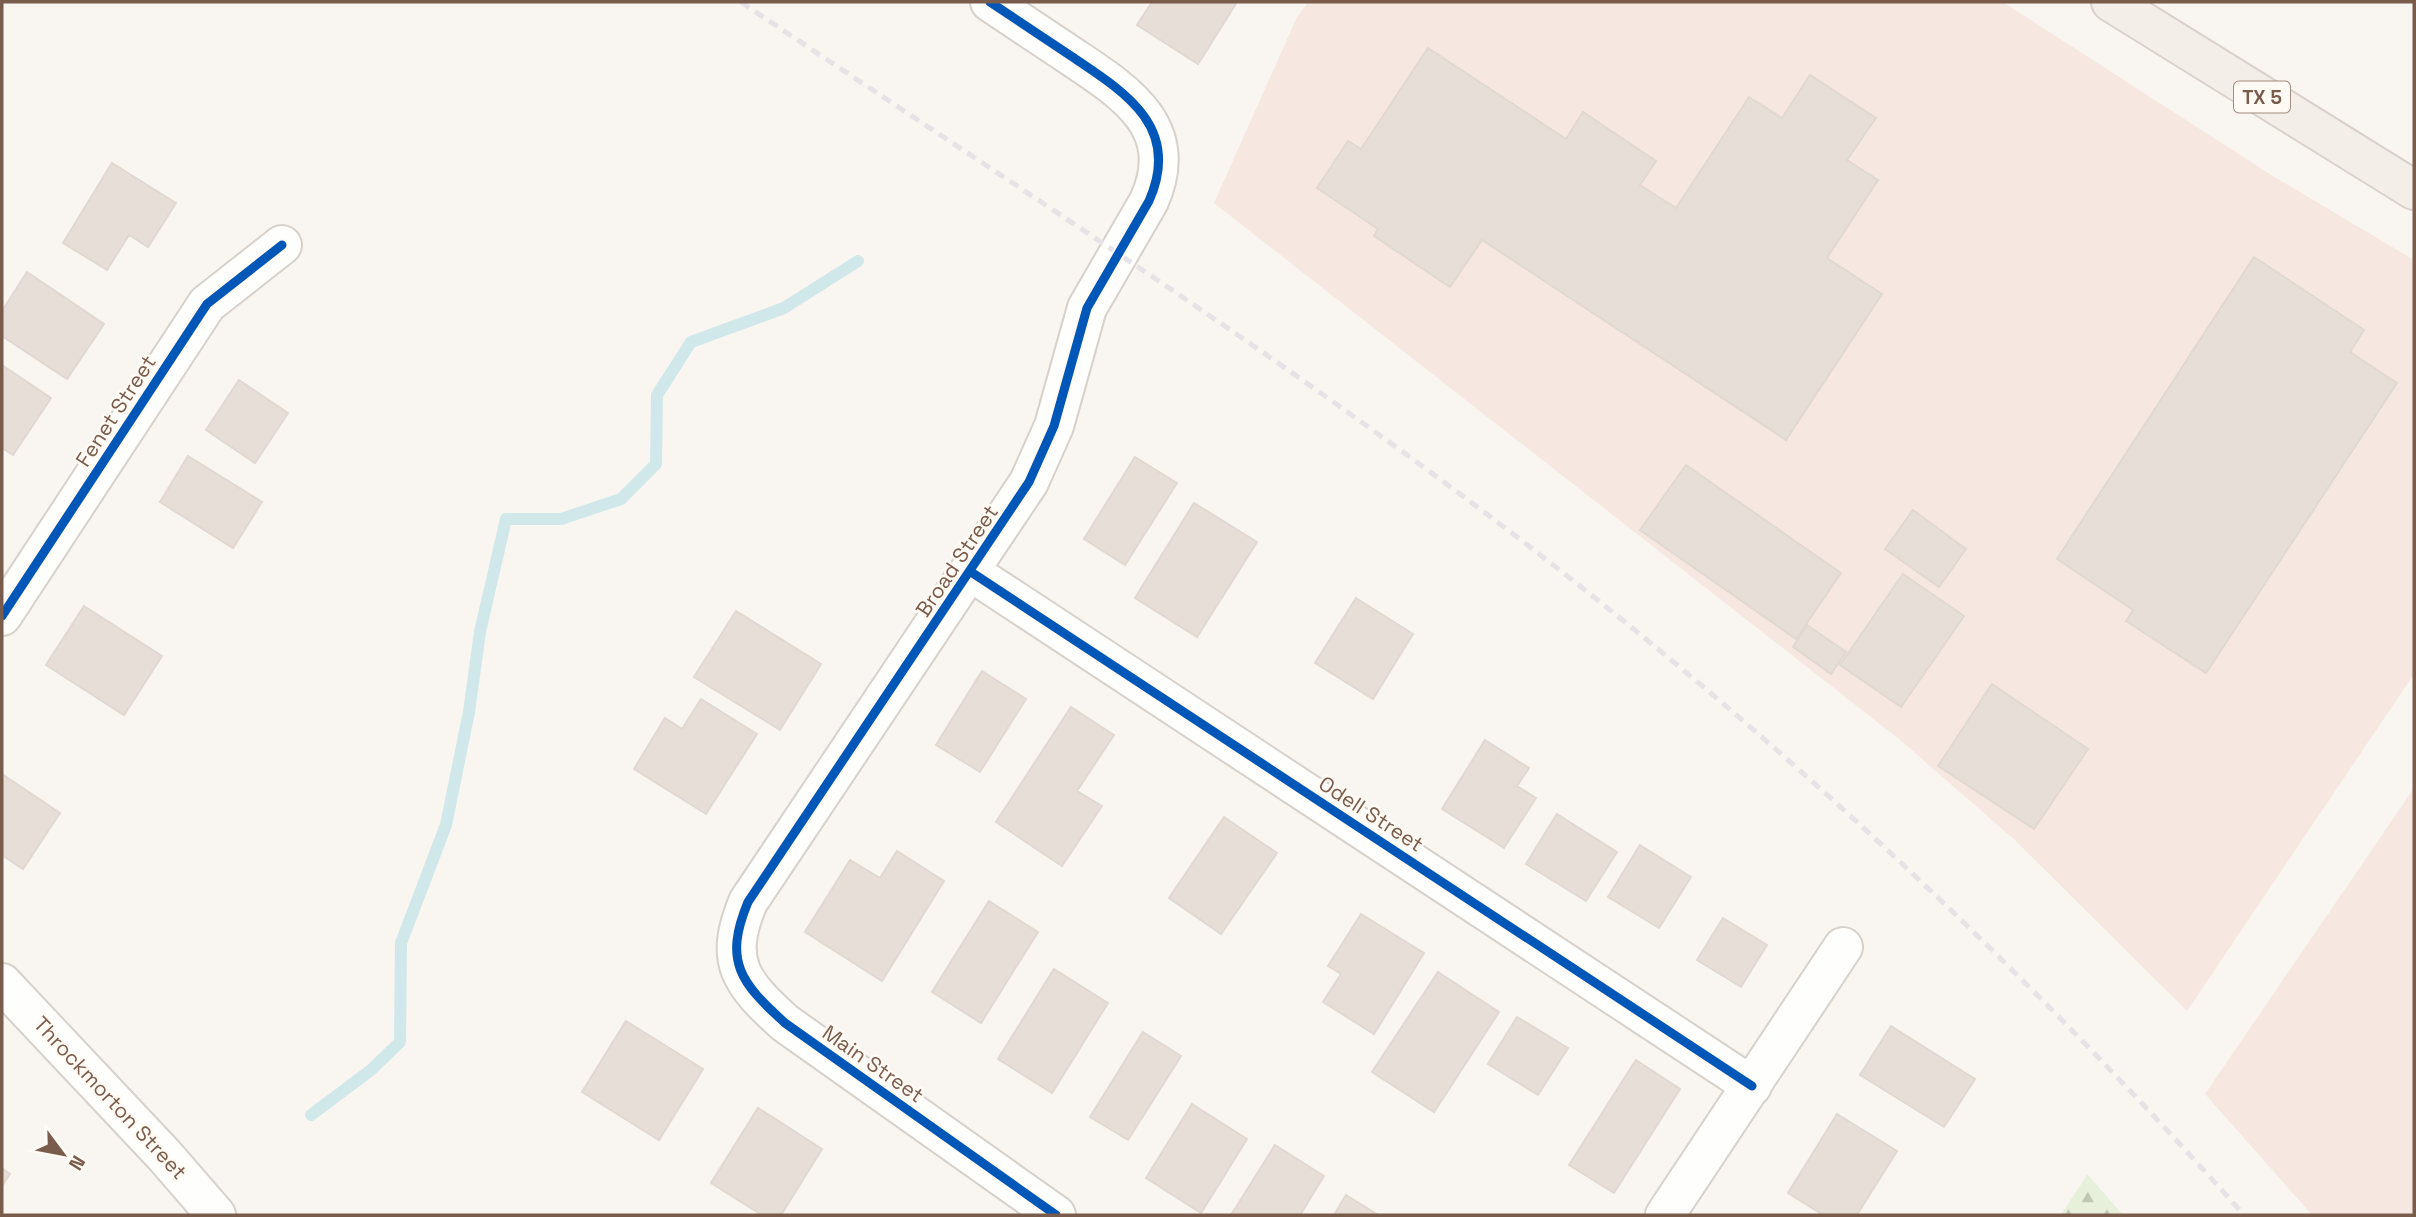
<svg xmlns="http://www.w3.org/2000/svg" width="2416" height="1217" font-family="'Space Grotesk',sans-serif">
<defs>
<pattern id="forest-firs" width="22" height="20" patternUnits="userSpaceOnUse" patternTransform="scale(1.75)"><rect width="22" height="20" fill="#e7f0db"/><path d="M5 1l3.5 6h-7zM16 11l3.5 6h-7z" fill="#c0c6b4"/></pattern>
</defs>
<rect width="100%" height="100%" fill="#f9f5f0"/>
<path fill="#f6e8e1" d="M1308 2H2003L2268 173 2414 260V674L2187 1011 2017 842 1899 739 1214 203 1297 17Z
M2414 788V1215H2312L2205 1094Z"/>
<path fill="url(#forest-firs)" d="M2087 1175H2088L2123 1215H2061Z"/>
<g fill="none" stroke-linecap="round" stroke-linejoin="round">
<path stroke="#d0e8ea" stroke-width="12" d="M311 1115 371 1070 400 1042 401 943 446 825 469 712 480 632 506 519H561L621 499 656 464 657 395 691 342 784 308 858 261"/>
</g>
<path fill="#e6ded7" stroke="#e2d8d2" stroke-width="2" d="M1152 2H1237L1198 64 1137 25Z
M1428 48 1566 139 1583 112 1656 161 1640 185 1676 208 1749 97 1782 118 1810 75 1876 118 1847 160 1878 180 1827 258 1882 294 1786 440 1482 240 1450 287 1374 236 1378 229 1317 188 1348 141 1361 149Z
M112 163 176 203 148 247 129 235 107 270 63 243Z
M2254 257 2364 330 2350 352 2397 383 2206 673 2126 621 2133 610 2057 559Z
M27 272 104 324 67 379 2 336V311Z
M2 365 51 398 13 455 2 448Z
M239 380 288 413 255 463 206 430Z
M188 456 262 502 233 548 160 502Z
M1135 457 1177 483 1125 565 1084 539Z
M1686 465 1841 573 1796 639 1640 530Z
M1194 503 1257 542 1197 637 1135 598Z
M1913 510 1966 549 1939 587 1885 549Z
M1903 574 1964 616 1901 707 1840 665Z
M1356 598 1413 634 1373 699 1315 663Z
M84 606 162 656 124 715 46 665Z
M736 611 821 664 780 730 694 677Z
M1807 625 1846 652 1831 674 1793 647Z
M982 671 1026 699 980 772 936 745Z
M1992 684 2088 749 2034 829 1938 766Z
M701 699 757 734 706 814 634 769 665 718 682 729Z
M1071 707 1114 735 1077 791 1102 806 1062 866 996 822Z
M1485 740 1529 768 1517 786 1536 798 1504 848 1442 809Z
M2 774 60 813 23 869 2 855Z
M1557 814 1617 852 1586 901 1526 864Z
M1224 817 1277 853 1221 934 1169 898Z
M1640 845 1691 877 1659 928 1608 897Z
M897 851 944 881 882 981 805 932 850 860 880 878Z
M989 901 1038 932 981 1023 932 992Z
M1361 914 1424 953 1374 1034 1323 1002 1341 974 1328 966Z
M1723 918 1767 945 1741 987 1697 960Z
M1054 969 1108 1003 1052 1093 998 1059Z
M1438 972 1499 1012 1434 1112 1372 1072Z
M1517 1017 1568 1048 1538 1095 1488 1064Z
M626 1021 703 1069 659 1140 582 1092Z
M1891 1026 1975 1079 1944 1127 1860 1075Z
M1143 1032 1181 1056 1128 1140 1090 1117Z
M1636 1060 1680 1089 1614 1193 1569 1165Z
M1192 1104 1247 1139 1201 1213 1146 1178Z
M758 1108 822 1149 781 1215H762L711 1183Z
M1837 1114 1897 1151 1857 1215H1823L1788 1193Z
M1275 1145 1324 1176 1300 1215H1231Z
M2 1168 10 1174 2 1186Z
M1346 1195 1378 1215H1334Z"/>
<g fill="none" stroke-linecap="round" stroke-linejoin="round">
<defs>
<path id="minor" d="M990 2C1017 20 1044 38 1071 56 1125 92 1182 127 1149 201L1087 308 1054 426 1029 482 748 902C723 962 741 983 785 1023L1056 1215
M971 572 1752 1086
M2 616 207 304 282 245
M2 983 164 1155 216 1215
M1665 1215 1843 947"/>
<path id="primary" d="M2111 2 2414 190"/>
</defs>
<use href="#minor" stroke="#d7d1cb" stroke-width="42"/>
<use href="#primary" stroke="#dad1cc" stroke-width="42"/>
<use href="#minor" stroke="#fefefd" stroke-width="38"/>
<use href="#primary" stroke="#f3eee8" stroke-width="38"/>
<path stroke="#e6e3e7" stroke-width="5" stroke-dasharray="10 7" stroke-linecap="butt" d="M741 2C986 167 1236 326 1472 503 1753 713 2011 953 2244 1215"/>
<defs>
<path id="cycleway" d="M990 2C1017 20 1044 38 1071 56 1125 92 1182 127 1149 201L1087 308 1054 426 1029 482 748 902C723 962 741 983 785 1023L1056 1215
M971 572 1752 1086
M2 616 207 304 282 245"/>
</defs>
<use href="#cycleway" stroke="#fffaf3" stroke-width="13"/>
<use href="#cycleway" stroke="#0057b8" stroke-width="9"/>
</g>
<g text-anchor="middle" stroke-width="5" stroke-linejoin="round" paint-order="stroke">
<rect fill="#fffaf3" stroke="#a28b7f" stroke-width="2" x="2234" y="81.5" width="56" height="31" rx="5"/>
<g font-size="19" font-weight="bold" fill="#7a5c4d">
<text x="2262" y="104">TX 5</text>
</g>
<g font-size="21" fill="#7a5c4d" stroke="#fffaf3">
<text transform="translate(116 411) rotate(-57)" y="7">Fenet Street</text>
<text transform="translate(957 561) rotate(-56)" y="7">Broad Street</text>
<text transform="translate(1371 814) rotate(33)" y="7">Odell Street</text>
<text transform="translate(873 1064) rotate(35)" y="7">Main Street</text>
<text transform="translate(110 1098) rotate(47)" y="7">Throckmorton Street</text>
</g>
</g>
<rect width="2416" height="1217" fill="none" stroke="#7a5c4d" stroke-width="7"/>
<g transform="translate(63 1154) rotate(122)" stroke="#fffaf3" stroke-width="5" paint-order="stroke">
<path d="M0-5L12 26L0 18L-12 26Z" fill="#7a5c4d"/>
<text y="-10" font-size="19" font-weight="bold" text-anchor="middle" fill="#7a5c4d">N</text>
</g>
</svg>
